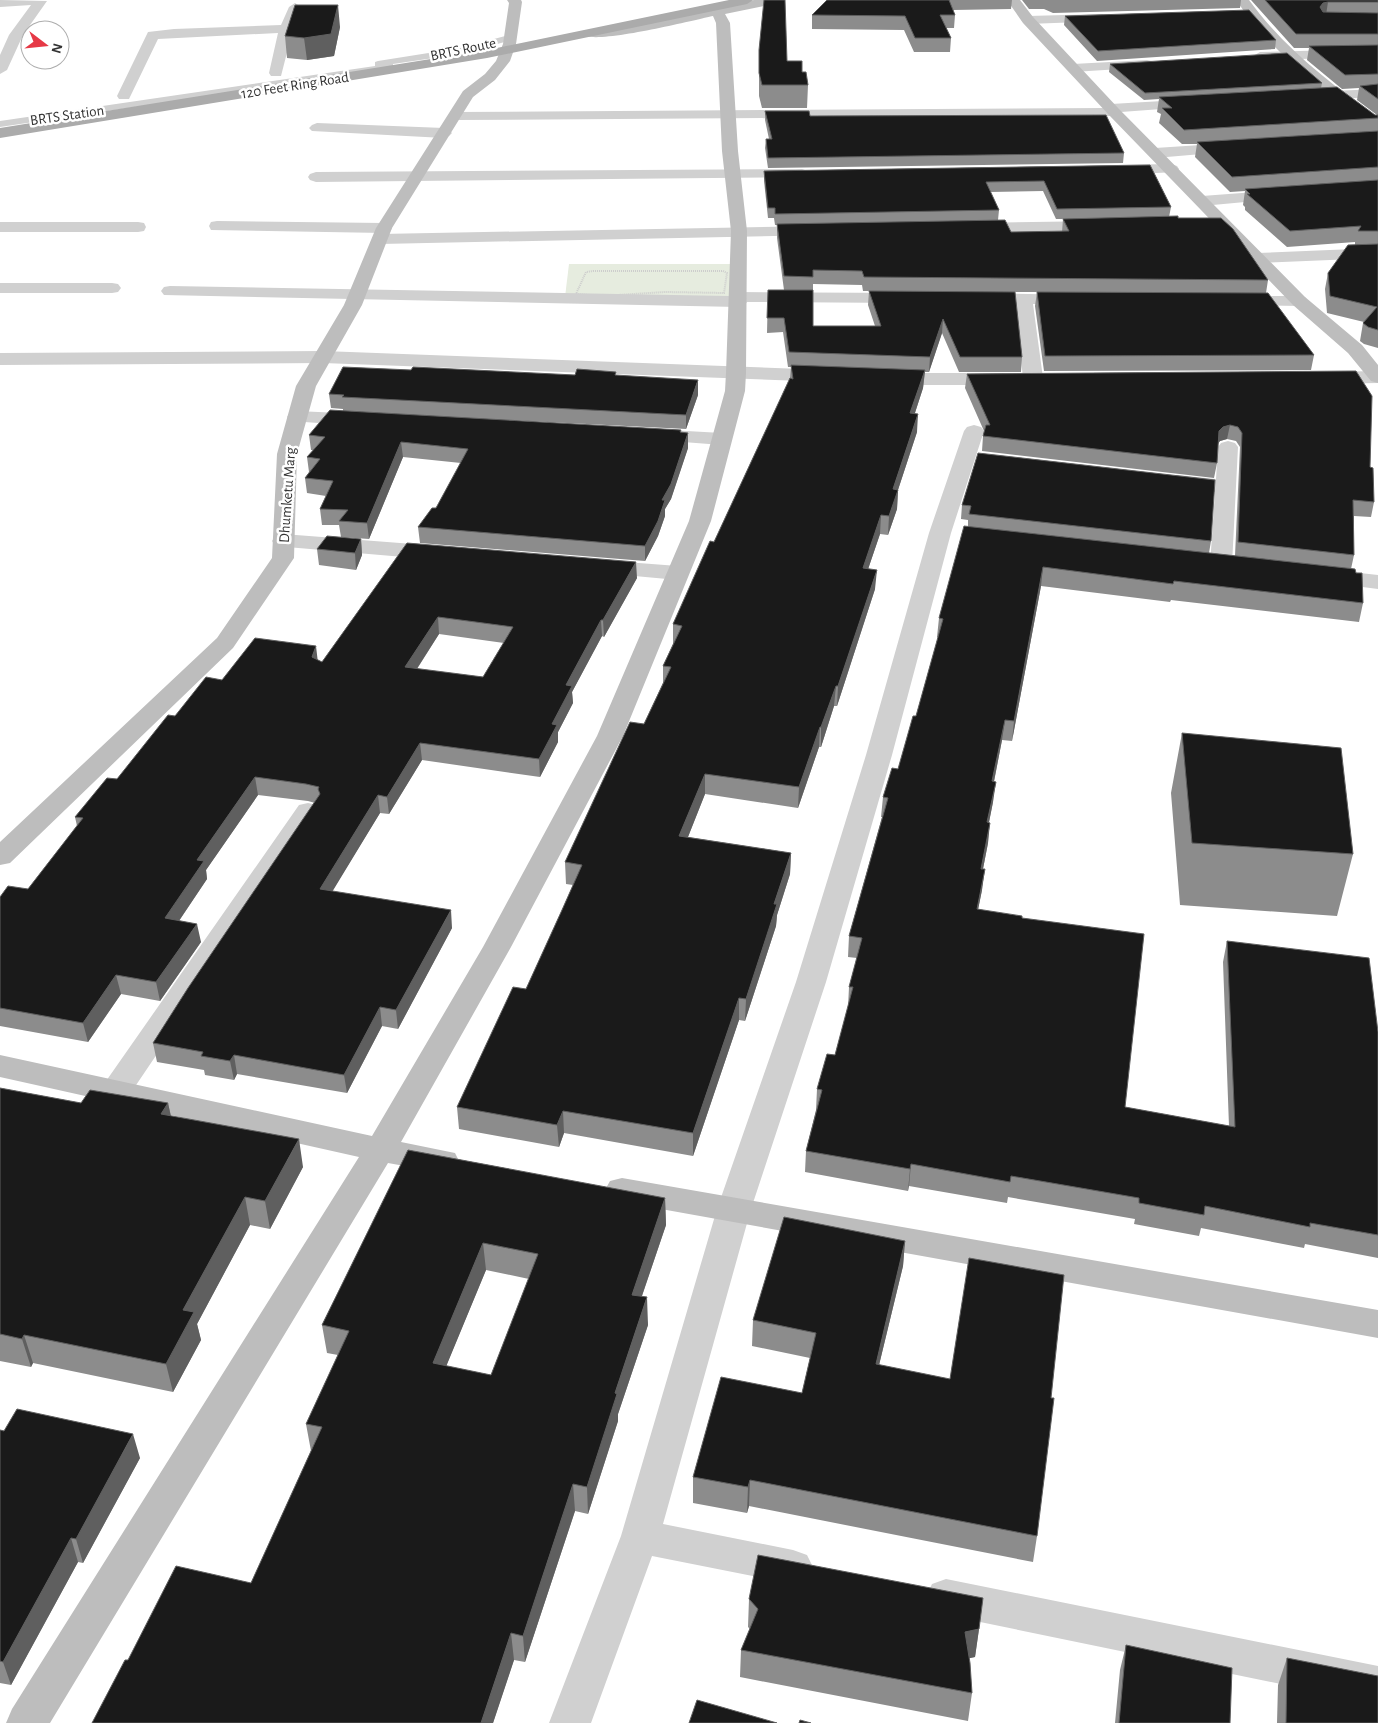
<svg xmlns="http://www.w3.org/2000/svg" width="1378" height="1723" font-family="'Alegreya Sans',sans-serif">
<rect width="100%" height="100%" fill="#fff"/>
<path fill="#e6ecdf" d="M569 264H734L732 298 565 297Z"/>
<g fill="none" stroke-linecap="round" stroke-linejoin="round">
<path stroke="#cdcdcd" stroke-width="2" stroke-dasharray="1 1" stroke-linecap="butt" d="M593 271H723L727 273 724 293 665 292 602 296 576 294 586 272Z"/>
<path fill="#d0d0d0" fill-rule="evenodd" d="M509 35 513 38 512 40 461 54 393 64V68L390 69 0 127V121L375 66V62L378 61 460 48Z"/>
<path fill="#d0d0d0" fill-rule="evenodd" d="M0 0 47 1 23 35 7 70 0 74V55L9 35 31 5 0 7Z
M295 3 301 7 293 29 281 76H271L269 73 278 33 158 39 129 99H119L117 96 148 32 174 29 281 25 289 7Z
M1102 14 1109 18 1107 21 1028 24 1021 20 1028 16Z
M1378 49V57L1260 60 1253 56 1260 52Z
M1147 60 1152 61 1154 64 1152 67 1073 72 1066 68 1073 64Z
M1378 89V97L1310 100 1305 99 1303 96 1305 93 1310 92Z
M1197 99 1202 100 1204 103 1202 106 1121 112 1119 115 1114 116 455 120 450 119 448 116 450 113 455 112 1104 108 1111 104Z
M317 123 444 128 449 130 452 133 449 136 444 138 312 131 309 128 312 125Z
M1232 143 1237 145 1240 148 1237 151 1155 158 1150 156 1147 153 1150 150 1155 148Z
M1171 164 1177 166 1179 169 1177 172 1115 175 1109 173 1107 170 1109 167 1115 165Z
M802 169 808 171 810 174 808 177 316 182 310 180 308 177 310 174 316 172Z
M1282 190 1288 192 1290 195 1288 198 1202 206 1196 204 1194 201 1196 198 1202 196Z
M217 221 384 223 390 224 392 228 390 232 384 233 211 230 209 226 211 222Z
M1100 221 1106 222 1108 226 1106 230 973 233 967 232 965 228 967 224 973 223Z
M0 222H138L144 223 146 227 144 231 138 232H0Z
M815 226 821 227 823 231 821 235 380 244 374 243 372 239 374 235 380 234Z
M1378 248V258L1257 263 1251 262 1248 258 1251 254 1257 253Z
M0 283H112L118 284 121 288 118 292 112 293H0Z
M170 286 729 296 732 293 738 292 905 293 911 294 914 298 911 302 905 303 747 302 744 306 738 307 164 295 161 291 164 287Z
M978 293 1078 295 1081 299 1078 303 1072 304H1033L1043 378 1040 382 1033 384 1026 382 1023 378 1015 304 972 302 969 298 972 294Z
M1235 296H1299L1305 297 1308 301 1305 305 1299 306 1229 305 1226 301 1229 297Z
M323 351 828 370 835 372 838 376 835 380 828 382 323 363 0 365V353Z
M1378 371V383L1324 384 1317 382 1314 378 1317 374 1324 372Z
M886 373H1003L1010 375 1013 379 1010 383 1003 385H886L879 383 876 379 879 375Z
M297 411 361 414 368 416 371 420 368 424 361 426 290 421 287 417 290 413Z
M974 425 981 427 984 431 951 533 892 755 826 982 751 1209 663 1524 793 1550 807 1555 813 1567 807 1579 793 1584 652 1556 591 1723H549L621 1536 717 1209 796 982 866 755 929 533 964 431 967 427Z
M651 429 722 433 729 435 732 439 729 443 722 445 644 439 641 435 644 431Z
M1228 441 1235 443 1238 447 1232 565 1229 570 1221 572 1213 570 1210 565 1215 492 1170 485 1166 481 1170 477 1177 475 1216 479 1218 447 1221 443Z
M283 534 439 546 447 548 450 553 447 558 439 560 275 546 272 541 275 536Z
M599 560 678 566 686 568 689 573 686 578 678 580 591 572 588 567 591 562Z
M1324 569 1378 575V589L1316 581 1313 576 1316 571Z
M308 803 317 805 321 811 126 1100 115 1103 104 1100 99 1092 104 1084 299 805Z
M946 1579 1378 1666V1704L946 1615 932 1610 926 1597 932 1584Z"/>
<path fill="#bdbdbd" fill-rule="evenodd" d="M507 0H521L522 2 516 44 510 61 495 80 473 97 392 228 362 305 316 386 297 454 294 558 233 648 10 863 0 865V842L217 638 272 558 277 454 296 386 344 305 376 228 463 91 485 74 496 61 503 44 509 3Z
M754 0H779L778 3 725 14 730 23 738 151 747 231 746 373 745 391 711 521 623 736 511 947 401 1142 455 1153 459 1161 455 1169 443 1173 388 1163 50 1723H6L12 1709 359 1157 0 1077V1055L372 1136 483 947 597 736 689 521 725 391 726 373 731 231 722 151 716 23 713 16C694 20 592 46 582 34L589 30 620 28Z
M1007 0H1020L1033 17 1119 109 1305 297 1362 345 1378 365V383L1371 381 1348 353 1293 305 1109 115 1023 23Z
M1236 0H1249C1284 48 1330 83 1378 118V129L1373 128C1322 90 1272 53 1236 0Z
M622 1178 1378 1310V1338L622 1202 610 1199 605 1190 610 1181Z"/>
<path fill="#ababab" fill-rule="evenodd" d="M729 0H753L747 4 487 58 0 138V128L487 50Z"/>
</g>
<path fill="#8c8c8c" fill-rule="evenodd" d="M827 0H1012L1011 9 953 10 955 15 954 28H946L951 38 950 52H914L904 30 812 29V15Z
M1022 0H1241L1240 8 1053 13 1044 9H1029Z
M1251 0H1378V348L1364 344 1360 341 1363 323 1364 322 1327 313 1325 289 1328 273 1355 245V242L1287 247 1245 210V207L1243 205 1245 191 1230 192 1195 157 1197 144H1182L1159 123 1161 114 1157 112 1159 99 1144 100 1109 72 1110 64 1322 83 1321 88 1375 115H1377L1357 100 1359 88 1342 89 1307 60 1309 48H1294Z
M1065 16 1276 40 1275 49 1097 61 1064 25Z
M340 27 334 56 307 60 287 58 285 36Z
M759 50 787 61 802 72 808 85 807 108H762L759 96Z
M765 111 1124 153 1123 163 768 168 765 148 766 139H769L765 120Z
M1150 165 1171 207 1169 217 1178 218 1268 280 1266 293 1314 355 1311 370 1044 371 1035 306 1037 292H1015L1022 357 1021 372H959L942 333 929 372H925L923 388 915 413 917 432 898 490 897 509 888 535 880 534 868 569 875 589 837 706H834L821 747H819L798 808 705 794 688 837 791 853 790 874 777 915 776 926 745 1021 739 1020 693 1156 564 1133 559 1147 459 1129 457 1107 526 989 562 910 573 885 566 884 565 862 644 724 663 683V666L673 644V624L714 542 790 378 791 367H788L783 332 767 333 768 290H784L777 238V225H775L774 218H768L764 181V171ZM1043 191 1056 219H1063L1062 232H1011L998 220 999 210 990 192ZM813 284 862 285 863 291H869L868 305 875 326H813Z
M1356 371 1370 467 1374 502 1371 517 1354 516V555L1351 569 1356 573 1363 603 1359 622 1171 600 1170 602 1041 586 1012 741 1002 740 994 782 993 802 989 822 988 843 983 869 982 890 978 909 1022 918 1125 1107 1229 1126 1223 962 1227 941 1378 1032V1258L1305 1244 1304 1248 1201 1228 1199 1236 1134 1224 1135 1219 1008 1197 1007 1203 909 1186 908 1191 805 1172 806 1151 816 1110 817 1089 835 1055 848 1007 849 987 857 958 848 957 849 936 882 817H881L883 797 898 769 916 716 938 637H937L939 618 968 527V520L961 519 962 505 1211 541 1209 553 1235 556 1240 447 1236 441 1227 439 1220 441 1218 444 1217 463 1214 478 982 451 983 436 984 431 965 388 967 374Z
M575 375H616L698 395 686 429 487 419 681 430V432L688 448 671 499 665 509V516L658 536 645 561 420 543 418 527 436 508 461 463 403 457 369 539 341 537 339 525H322L320 509 326 496 307 493 305 478 309 472 307 457 314 450H311L309 435 343 411V409L331 408 329 394Z
M361 539 362 555 356 570 319 565 317 549Z
M407 543 637 578 604 637 602 636 572 692 573 703 558 732V742L540 777 422 760 389 814 380 813 332 891 452 928 398 1029 382 1026 347 1093 237 1074 234 1080 205 1075 204 1070 157 1062 153 1043 315 803 308 801 258 795 206 870 207 879 179 921 201 942 160 1001 121 994 88 1042 0 1026V897L28 889 77 826 75 817 117 779 175 716 222 680 318 660 322 662ZM439 634 504 643 483 677 417 669Z
M1182 733 1353 854 1337 916 1180 905 1171 793Z
M0 1088 81 1103H168L171 1116 303 1167 270 1229 250 1225 197 1324 201 1340 173 1392 33 1363 31 1367 0 1361Z
M408 1150 665 1198 666 1225 642 1296 648 1325 618 1414V1421L588 1514 575 1511 525 1662 514 1660 493 1723H92L128 1660 251 1583 311 1451 306 1424 338 1355 327 1353 322 1325ZM486 1270 529 1279 491 1375 446 1366Z
M905 1241 903 1266 879 1365 1037 1536 1033 1562 749 1506 747 1513 693 1503V1477L802 1393 810 1358 752 1346 753 1320Z
M0 1430 140 1458 83 1563 78 1562 11 1685 0 1683Z
M749 1599 979 1629 975 1657 969 1658 972 1693 968 1721 740 1677 741 1650 750 1629 748 1627Z
M1126 1645 1230 1723H1115L1120 1670Z
M1287 1658 1378 1723H1277L1278 1685Z"/>
<path fill="#5f5f5f" d="M1328 2 1326 15 1321 16 1320 7 1323 3Z
M338 5 340 27 334 56 307 60 304 38Z
M943 319 942 333 929 372 930 357Z
M925 370 923 388 909 431 910 413Z
M698 380V395L686 429V415Z
M918 414 917 432 892 508 893 489Z
M1230 425 1227 439 1220 441 1216 446 1219 431 1223 427Z
M688 433V448L671 499 665 509V516L658 536 645 561V546L662 500Z
M401 442 403 457 369 539 367 523Z
M898 490 897 509 888 535 889 516Z
M881 515 880 534 862 587 863 568Z
M361 539 362 555 356 570 355 553Z
M636 562 637 578 604 637 603 620Z
M1043 567 1041 586 1012 741 1014 721Z
M877 570 875 589 837 706 838 686Z
M438 617 439 634 407 684 405 667Z
M601 620 602 636 572 692 573 703 558 732V742L540 777 539 759 566 685Z
M316 646 318 663 312 657Z
M836 686 834 706 821 747V727Z
M1005 720 1002 740 990 801 992 781Z
M820 727 819 747 798 808 799 787Z
M420 743 422 760 389 814 387 797Z
M705 774V794L680 857 679 836Z
M255 777 258 795 206 870 207 879 168 937 165 918 197 860Z
M996 782 993 802 985 842 987 822Z
M378 795 380 813 323 907 320 889Z
M990 823 988 843 979 889 981 869Z
M791 853 790 874 777 915 776 926 745 1021 746 999 774 904Z
M985 869 982 890 974 930 977 909Z
M451 910 452 928 398 1029 396 1010Z
M197 924 201 942 160 1001 156 982Z
M116 975 121 994 88 1042 83 1023Z
M739 998V1020L693 1156V1133Z
M380 1007 382 1026 347 1093 344 1075Z
M234 1055 237 1074 234 1080 230 1061Z
M168 1103 174 1131 161 1114Z
M563 1111 564 1133 559 1147 557 1125Z
M299 1139 303 1167 270 1229 265 1201Z
M911 1164 909 1186 908 1191 910 1169Z
M245 1197 250 1225 197 1324 201 1340 173 1392 166 1364 183 1310Z
M665 1198 666 1225 633 1322 632 1295Z
M905 1241 903 1266 873 1390 876 1364Z
M483 1243 486 1270 436 1391 433 1363Z
M647 1297 648 1325 618 1414V1421L588 1514 587 1487 615 1393Z
M24 1335 33 1363 31 1367 22 1339Z
M133 1434 140 1458 83 1563 76 1539Z
M750 1480 749 1506 747 1513 748 1487Z
M573 1484 575 1511 525 1662 523 1636Z
M71 1538 78 1562 11 1685 3 1662Z
M979 1629 975 1657 961 1660 965 1632Z
M511 1633 514 1660 493 1723H481Z"/>
<path fill="#1a1a1a" stroke="#5f5f5f" fill-rule="evenodd" d="M764 0H785L787 61H802V72H806L808 85H762L759 73V50Z
M827 0H949L955 15H940L951 38H915L905 16 812 15Z
M1265 0H1378V2H1328L1323 3 1320 7 1323 12 1378 13V34H1296Z
M295 5H338L331 34 304 38 285 36Z
M1249 10 1276 40 1098 51 1065 16Z
M1378 45V74L1345 75 1309 46Z
M1287 53 1322 83 1145 93 1110 64Z
M1378 84V99L1360 86Z
M1337 87 1375 115H1378V118L1184 130 1162 108H1172L1159 97Z
M765 111H809L810 116 1106 115 1124 153 768 158 766 139H772Z
M1378 131V167L1232 177 1197 142Z
M1150 165 1171 207 1057 209 1044 181 986 182 999 210 775 214V208H768L764 171Z
M1378 180V231H1358L1361 226 1290 231 1247 194H1250L1245 189Z
M1178 216V218H1221L1233 229 1268 280 864 277 862 271 813 270V277L784 276 777 224 1005 220 1011 232 1069 231 1063 219Z
M1378 244V330L1368 327 1363 323 1377 307 1330 296 1328 273 1348 245Z
M768 290H813V326H881L869 291 1015 292 1022 357H960L943 319 930 357 789 352 784 318H767Z
M1037 292 1268 293 1314 355 1045 356Z
M791 365 925 370 910 413 918 414 893 489 898 490 889 516 881 515 863 568 877 570 838 686H836L821 727H820L799 787 705 774 679 836 791 853 774 904H777L746 999 739 998 693 1133 563 1111 557 1125 457 1107 513 987 526 989 562 910 582 865 565 862 630 722 644 724 671 667 663 666 682 626 673 624 710 541 714 542 790 378 793 379Z
M343 367 411 370 413 367 575 375 577 369 616 372 615 375 698 380 686 415 342 397 344 395 329 394Z
M1356 371 1372 396 1370 467 1373 468 1374 502 1353 500 1354 555 1238 542 1242 433 1238 427 1230 425 1223 427 1219 431 1217 463 983 436 986 425H990L967 374Z
M330 410 681 430 680 432 688 433 671 484 662 500H665L658 521 645 546 418 527 432 508H436L468 449 401 442 367 523 339 521 348 510 320 509 333 481 305 478 320 459 307 457 325 437 309 435Z
M978 453 1215 480 1211 541 969 514 971 506 962 505Z
M964 526 1355 569 1356 573H1362L1363 603 1174 581 1173 584 1043 567 1014 721 1005 720 992 781 996 782 987 822 990 823 981 869H985L977 909 1022 916V918L1144 934 1125 1107 1235 1127 1227 941 1369 958 1378 1032V1235L1310 1223V1227L1205 1206 1204 1215 1139 1203V1198L1011 1176 1010 1182 911 1164 910 1169 806 1151 822 1090 817 1089 827 1054 835 1055 853 987H849L862 938 849 936 888 798 883 797 892 768 898 769 913 716H916L943 619 939 618Z
M327 536 361 539 355 553 317 549Z
M407 543 636 562 603 620H601L566 685 572 686 552 724 557 725 539 759 420 743 387 797 378 795 320 889 451 910 396 1010 380 1007 344 1075 234 1055 230 1061 201 1056 203 1052 153 1043 188 988 320 794 318 789 319 787 306 784 255 777 197 860 204 861 165 918 197 924 156 982 116 975 83 1023 0 1008V897L8 886 28 889 83 818 75 817 107 778 117 779 168 715 175 716 206 677 222 680 255 638 316 646 312 657 322 662ZM438 617 513 627 483 677 405 667Z
M1182 733 1341 748 1353 854 1192 843Z
M0 1088 81 1103 90 1090 168 1103 161 1114 299 1139 265 1201 245 1197 183 1310 194 1312 166 1364 24 1335 22 1339 0 1334Z
M408 1150 665 1198 632 1295 647 1297 615 1393 617 1394 587 1487 573 1484 523 1636 511 1633 481 1723H92L125 1660H128L176 1566 251 1583 322 1427 306 1424 349 1331 322 1325ZM483 1243 538 1254 491 1375 433 1363Z
M784 1217 905 1241 876 1364 950 1379 969 1258 1064 1275 1051 1398H1054L1037 1536 750 1480 748 1487 693 1477 721 1377 802 1393 816 1333 753 1320Z
M17 1409 133 1434 76 1539 71 1538 3 1662 0 1661V1430L4 1431Z
M758 1555 983 1598 979 1629 965 1632 970 1663 972 1693 741 1650 758 1609 749 1599Z
M1126 1645 1232 1668 1230 1723H1119Z
M1287 1658 1378 1676V1723H1286Z
M697 1700 777 1723H689Z
M800 1720 811 1723H799Z"/>
<g text-anchor="middle" stroke-width="5" stroke-linejoin="round" paint-order="stroke">
<g font-size="15" fill="#333" stroke="#fff">
<text transform="translate(463 49) rotate(-12)" y="5">BRTS Route</text>
<text transform="translate(295 85) rotate(-9)" y="5">120 Feet Ring Road</text>
<text transform="translate(67 115) rotate(-8)" y="5">BRTS Station</text>
<text transform="translate(287 495) rotate(-86)" y="5">Dhumketu Marg</text>
</g>
</g>
<g transform="translate(45 45) rotate(106)"><circle r="24" fill="#ffffff" stroke="#adadad"/>
<path d="M0-4L9 19L0 12L-9 19Z" fill="#e63946"/>
<text y="-8" font-size="14" font-weight="bold" text-anchor="middle" fill="#333333">N</text>
</g>
</svg>
